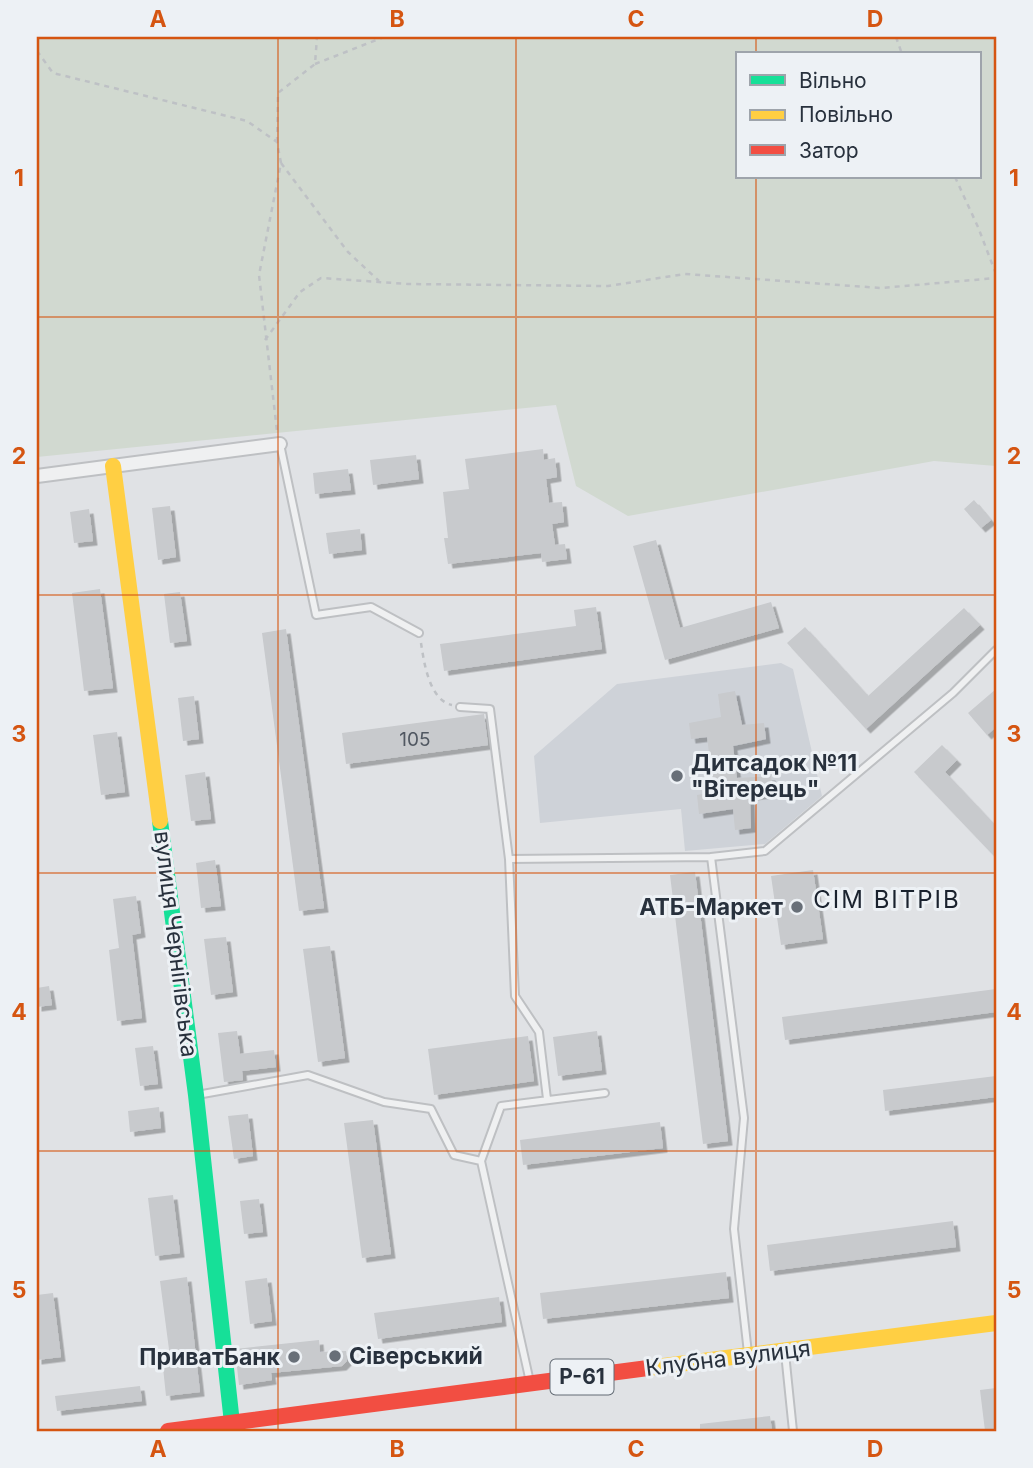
<svg xmlns="http://www.w3.org/2000/svg" width="1033" height="1468" font-family="Inter,sans-serif">
<defs>
<filter id="shadow"><feDropShadow dx="4.5" dy="4.5" stdDeviation="0" flood-color="#0004"/></filter>
</defs>
<rect width="100%" height="100%" fill="#e0e2e5"/>
<path fill="#ced2d8" d="M781 663 793 669 822 796 765 844 685 851 681 809 540 823 534 756 617 684Z"/>
<path fill="#d1d9d0" fill-rule="evenodd" d="M37 37H996V466L934 461 628 516 576 486 556 405 37 457ZM737 54H979V177H737Z"/>
<path fill="#c8cacd" filter="url(#shadow)" d="M543 449 544 460 555 458 557 477 546 479 549 503 562 502 564 522 552 524 555 545 565 544 567 559 542 562 541 553 448 564 444 538H448L443 492 469 489 465 459Z
M416 455 419 479 373 485 370 460Z
M348 469 351 490 315 494 313 473Z
M974 500 991 520 981 528 964 509Z
M170 506 176 557 158 560 152 508Z
M89 509 93 541 74 543 70 512Z
M360 529 362 550 329 554 326 533Z
M656 540 680 628 771 602 779 628 665 660 633 546Z
M100 589 113 688 84 691 72 593Z
M180 592 187 641 170 643 164 594Z
M596 607 602 649 444 671 440 644 576 626 574 610Z
M964 608 980 625 866 729 787 643 805 627 868 696Z
M286 629 324 908 299 911 262 633Z
M996 689V727L987 735 968 713Z
M735 691 742 725 764 723 766 739 733 746 737 778 771 776 773 793 750 796 751 828 735 830 733 809 699 814 697 795 714 792 707 737 691 739 689 723 721 717 718 694Z
M194 696 199 739 183 741 178 698Z
M484 714 488 745 346 764 342 733Z
M117 732 125 792 101 795 93 735Z
M942 745 957 760 945 772 996 826V858L914 772Z
M205 772 211 819 191 821 185 775Z
M215 860 221 906 201 908 196 863Z
M813 870 823 939 781 945 771 876Z
M695 872 728 1141 703 1144 670 875Z
M136 896 141 933 132 935 142 1018 117 1021 109 950 119 948 113 899Z
M226 937 233 992 211 995 204 939Z
M330 946 345 1058 318 1062 303 949Z
M49 986 52 1005 37 1007V988Z
M996 989V1012L785 1040 782 1017Z
M237 1031 240 1054 274 1050 276 1067 242 1071 243 1080 224 1082 218 1033Z
M597 1031 602 1070 558 1076 553 1037Z
M528 1036 534 1081 434 1095 428 1049Z
M153 1046 158 1084 140 1086 135 1048Z
M996 1076V1097L885 1111 883 1090Z
M159 1107 161 1128 130 1132 128 1111Z
M248 1114 253 1156 234 1159 228 1116Z
M373 1120 391 1254 362 1258 344 1123Z
M660 1122 663 1148 523 1165 520 1140Z
M173 1195 180 1253 155 1256 148 1198Z
M259 1199 263 1232 244 1234 240 1201Z
M953 1221 956 1247 770 1271 767 1245Z
M726 1272 729 1298 543 1319 540 1293Z
M187 1277 200 1392 166 1396 162 1358 170 1357 160 1281Z
M267 1278 272 1321 250 1324 245 1281Z
M53 1293 61 1357 37 1360V1295Z
M499 1297 502 1322 378 1339 374 1313Z
M319 1340 320 1352 346 1351 347 1361 342 1366 271 1373 272 1380 239 1385 235 1349Z
M140 1386 142 1401 57 1411 55 1396Z
M996 1388V1431H985L980 1390Z
M770 1416 772 1431H700V1424Z"/>
<g fill="none" stroke-linecap="round" stroke-linejoin="round">
<defs>
<path id="lane" d="M280 444 316 615 371 607 419 633
M460 707 490 709 509 859 515 996 539 1032 547 1099
M711 857 765 851 953 693 996 650
M509 859 711 857 744 1118 734 1229 748 1353
M197 1095 308 1075 384 1102 431 1109 454 1155 481 1161
M785 1353 793 1431
M530 1382 481 1161 501 1106 605 1093"/>
<path id="street" d="M37 476 280 444"/>
</defs>
<use href="#lane" stroke="#bec0c3" stroke-width="10"/>
<use href="#street" stroke="#bec0c3" stroke-width="16"/>
<path stroke="#bec1c5" stroke-width="2.5" stroke-dasharray="5 5" stroke-linecap="butt" d="M896 37 902 54
M37 51 53 73 247 121 277 142 281 163 259 275 277 431
M315 64 384 37
M277 142 278 93 315 64 317 37
M281 163 348 252 379 281
M955 177 978 227 996 274
M265 340 300 292 321 278 408 284 608 286 685 274 881 288 996 278
M421 643C424 662 429 700 452 705"/>
<use href="#lane" stroke="#eff0f1" stroke-width="6"/>
<use href="#street" stroke="#eff0f1" stroke-width="12"/>
<path stroke="#16e098" stroke-width="16" d="M160 821 196 1095 232 1423"/>
<path stroke="#ffcf43" stroke-width="16" d="M113 466 160 821
M648 1368 996 1323"/>
<path stroke="#f24e42" stroke-width="16" d="M168 1431 648 1368"/>
</g>
<path fill="none" stroke="#d55511" stroke-width="2" stroke-opacity="0.55" d="M278 37V1431M516 37V1431M756 37V54M756 177V1431M37 317H996M37 595H996M37 873H996M37 1151H996"/>
<g fill="#686f78" stroke="#edf1f5" stroke-width="2.5">
<circle cx="677" cy="776" r="7"/>
<circle cx="797" cy="907" r="7"/>
<circle cx="335" cy="1356" r="7"/>
<circle cx="294" cy="1357" r="7"/>
</g>
<g text-anchor="middle" stroke-width="6" stroke-linejoin="round" paint-order="stroke">
<g font-size="19" fill="#515862">
<text x="415" y="746">105</text>
</g>
<rect fill="#edf1f5" stroke="#636b74" stroke-width="2" x="550.5" y="1359.5" width="63" height="35" rx="5"/>
<g font-size="21" font-weight="bold" fill="#28313d">
<text x="582" y="1384">Р-61</text>
</g>
<g font-size="23" font-weight="bold" fill="#28313d" stroke="#edf1f5" text-anchor="start">
<text x="691" y="771">Дитсадок №11<tspan x="691" dy="26">"Вітерець"</tspan></text>
<text x="783" y="915" text-anchor="end">АТБ-Маркет</text>
<text x="349" y="1364">Сіверський</text>
<text x="280" y="1365" text-anchor="end">ПриватБанк</text>
</g>
<g font-size="23" fill="#28313d" stroke="#edf1f5">
<text transform="translate(176 944) rotate(83)" y="8">вулиця Чернігівська</text>
<text transform="translate(728 1358) rotate(-7)" y="8">Клубна вулиця</text>
</g>
<g font-size="24" letter-spacing="2" fill="#1a222e" stroke="#edf1f5">
<text x="887" y="908">СІМ ВІТРІВ</text>
</g>
</g>
<rect width="1033" height="1468" fill="none" stroke="#edf1f5" stroke-width="77"/>
<rect x="736" y="52" width="245" height="126" fill="#edf1f5" stroke="#9ea4ab" stroke-width="2"/>
<rect x="750" y="75" width="35" height="10" fill="#16e098" stroke="#9ea4ab" stroke-width="2"/>
<text x="799" y="88" font-size="21" fill="#28313d">Вільно</text>
<rect x="750" y="110" width="35" height="10" fill="#ffcf43" stroke="#9ea4ab" stroke-width="2"/>
<text x="799" y="122" font-size="21" fill="#28313d">Повільно</text>
<rect x="750" y="145" width="35" height="10" fill="#f24e42" stroke="#9ea4ab" stroke-width="2"/>
<text x="799" y="158" font-size="21" fill="#28313d">Затор</text>
<rect x="38" y="38" width="957" height="1392" fill="none" stroke="#d55511" stroke-width="2.5"/>
<g font-size="23" text-anchor="middle" font-weight="bold" fill="#d55511">
<text x="158" y="27">A</text>
<text x="397" y="27">B</text>
<text x="636" y="27">C</text>
<text x="875" y="27">D</text>
<text x="19" y="186">1</text>
<text x="1014" y="186">1</text>
<text x="19" y="464">2</text>
<text x="1014" y="464">2</text>
<text x="19" y="742">3</text>
<text x="1014" y="742">3</text>
<text x="19" y="1020">4</text>
<text x="1014" y="1020">4</text>
<text x="19" y="1298">5</text>
<text x="1014" y="1298">5</text>
<text x="158" y="1457">A</text>
<text x="397" y="1457">B</text>
<text x="636" y="1457">C</text>
<text x="875" y="1457">D</text>
</g>
</svg>
